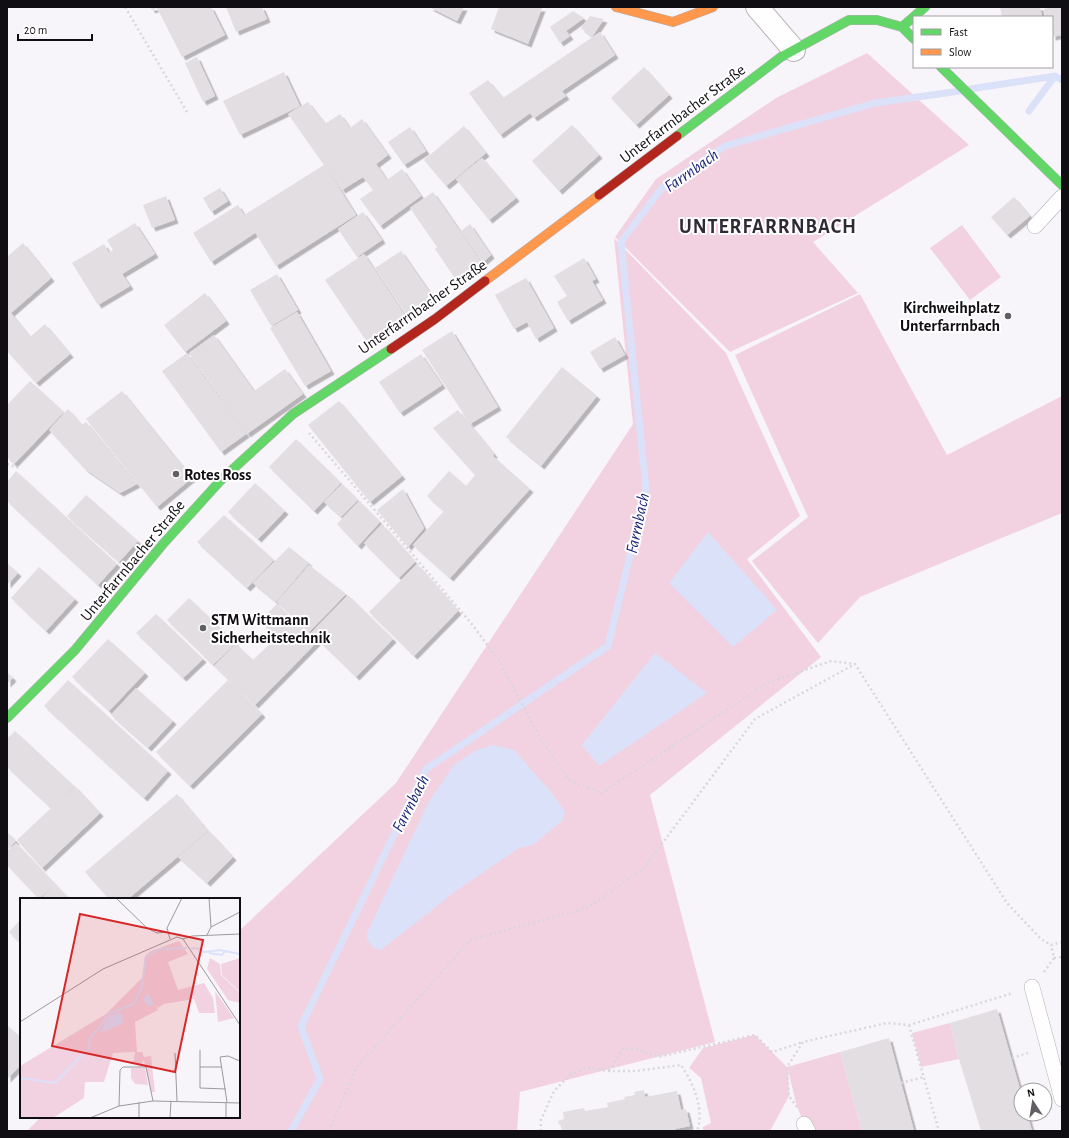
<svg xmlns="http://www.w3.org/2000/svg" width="1069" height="1138" font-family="'Alegreya Sans',sans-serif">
<defs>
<filter id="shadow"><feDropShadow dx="3.5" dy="3.5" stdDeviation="0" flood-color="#0004"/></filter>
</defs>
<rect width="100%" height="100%" fill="#f8f5fa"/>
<path fill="#f2d2e1" d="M867 53 969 145 813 242 858 293 730 352 615 237 656 179 776 98Z
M962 225 1001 277 970 300 930 248Z
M614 238 726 353 800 516 747 559 821 657 650 795 715 1042 520 1092 517 1131H27L41 1117H239V931L396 783 633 424Z
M860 294 947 455 1062 396V513L860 597 818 643 752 561 808 517 735 355Z
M950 1023 959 1059 921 1067 912 1033Z
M755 1035 787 1067 840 1052 862 1131H808L797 1107 788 1070 789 1096 770 1131H703V1127L711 1123 701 1078 689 1068 703 1048Z"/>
<path fill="#dbe1f9" d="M708 532 777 610 733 647 669 583Z
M655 653 707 693 599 766 582 745Z
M493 745 514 750 551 792 565 812 563 820 533 845 519 848 456 891 381 950 374 948 367 940V933L428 803 453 766 474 751Z"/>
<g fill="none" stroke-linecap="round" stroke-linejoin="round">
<path stroke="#dbe1f9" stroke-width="7" d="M970 89 1055 76 1062 80
M1029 111 1055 76
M291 1131 320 1079 301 1026 426 769 608 646 646 489 621 242 661 189 725 146 875 103 960 91"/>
</g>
<path fill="#e2dee2" filter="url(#shadow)" d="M150 7H211L225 35 182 57 157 8 152 10Z
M226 7H262L267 19 236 32Z
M429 7H464L457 21Z
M499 7 542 8 528 44 491 29Z
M1000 7H1040L1042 17H1002Z
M1053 7H1062V35L1052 37V17H1045L1044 9Z
M573 11 584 18 566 31 570 36 560 43 550 27Z
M590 16 604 19 592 37 581 28Z
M600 32 615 55 562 91 566 96 534 118 530 113 500 135 469 93 488 80 503 98Z
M197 57 215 96 203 102 185 63Z
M644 67 669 95 636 125 611 98Z
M284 72 300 106 240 135 223 101Z
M308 102 325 124 340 114 350 128 362 119 388 155 376 164 387 180 402 169 421 196 380 226 360 199 373 190 363 177 342 190 329 172 356 215 276 266 253 229 255 233 211 262 193 233 238 205 244 215 324 165 288 114Z
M572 125 599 155 559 191 532 161Z
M464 126 486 153 446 186 424 160Z
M410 127 426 151 404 165 388 142Z
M482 158 516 198 489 220 456 179Z
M220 188 228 201 211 212 203 198Z
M433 192 482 263 456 280 435 249 437 247 410 208Z
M166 196 175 220 152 228 143 205Z
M1014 197 1030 216 1007 235 991 217Z
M363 212 382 240 357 257 338 229Z
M135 223 155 254 122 274 130 286 98 305 72 263 104 244 109 253 113 250 107 240Z
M470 224 491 255 483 262 461 231Z
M23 243 51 278 11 313 30 337 45 324 70 354 36 383 7 351V257Z
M401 251 433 297 407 315 375 268Z
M364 254 406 317 367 342 325 280Z
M584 258 596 279 592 281 603 300 568 321 557 302 567 296 554 276Z
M277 274 298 310 271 326 250 290Z
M526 278 554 328 536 339 527 322 514 329 495 295Z
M205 293 226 321 185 352 164 325Z
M297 312 331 371 305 386 270 328Z
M452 331 498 407 470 424 422 350Z
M214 335 254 391 285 369 303 394 247 434 189 353Z
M615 337 625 355 600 369 590 352Z
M187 353 246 434 221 452 162 371Z
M421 354 442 385 400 413 379 382Z
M562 367 597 396 541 466 506 437Z
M30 381 64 412 14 464 7 457V405Z
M122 391 192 478 157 507 86 419Z
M339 401 402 476 370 502 308 425Z
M68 409 82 425 86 422 137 484 120 493 85 469 49 430Z
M458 410 494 454 493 456 530 489 450 578 413 545 444 511 427 496 449 471 466 486 475 475 433 428Z
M296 439 341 483 314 511 269 467Z
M16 471 117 564 98 585 7 501V482Z
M255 483 285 511 258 539 228 512Z
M342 484 358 500 341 517 324 502Z
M403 489 424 528 408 547 377 510Z
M86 495 138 541 119 562 67 516Z
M359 501 380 522 358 546 337 524Z
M224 515 274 560 247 588 197 542Z
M382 524 415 562 399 578 364 543Z
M289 547 309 563 276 602 253 583Z
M7 563 18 573 7 585Z
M417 564 458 611 414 656 369 612Z
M309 565 346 594 309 632 277 602Z
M39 567 75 599 46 631 11 598Z
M348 595 393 639 356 677 311 633Z
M189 598 236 643 213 665 167 620Z
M277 604 317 642 255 705 214 666 236 644 253 660 277 637 260 621Z
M156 614 203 659 183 678 136 633Z
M108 639 145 673 109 711 72 677Z
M7 672 13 678 7 684Z
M68 680 168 771 144 798 44 706Z
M228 680 262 714 190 786 156 752Z
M136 688 173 721 148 748 111 715Z
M15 731 74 786 63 798 75 786 100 813 42 868 17 840 51 808 7 767V739Z
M177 794 208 831 128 899H109L85 872Z
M209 831 233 857 207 883 178 857Z
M7 832 16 841 7 850Z
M16 843 55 884 70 899H41L52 887 39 899 7 865V851Z
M21 919V944L9 932Z
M997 1009 1021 1093V1114H1027L1032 1131H981L959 1059 950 1023Z
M7 1025 21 1038V1065L7 1079Z
M889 1038 914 1131H862L840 1052Z
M644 1090 645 1097 677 1091 681 1110 686 1109 690 1126 675 1129 676 1131H562L560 1124 559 1125 558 1121 564 1119 563 1112 584 1108 585 1111 608 1107 607 1103 625 1099 624 1097 635 1095 634 1092Z"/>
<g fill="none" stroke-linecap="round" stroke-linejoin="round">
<defs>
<path id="lane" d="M1035 226 1062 197
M1032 987 1062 1099
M804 1124 808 1131"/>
<path id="street" d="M757 7 794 50"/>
<path id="fast" d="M902 27 925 7
M941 67 1062 185
M677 136 781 57 849 20H877L902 27 914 39
M7 718 75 650 163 544 221 480 293 414 391 349"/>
<path id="slow" d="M616 7 673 22 713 7
M485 281 599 195"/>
<path id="jam" d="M599 195 677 136
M391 349 435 319 485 281"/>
</defs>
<use href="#lane" stroke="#b3b0b5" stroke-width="16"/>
<use href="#street" stroke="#b3b0b5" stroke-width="24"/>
<use href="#fast" stroke="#b3b0b5" stroke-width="10"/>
<use href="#slow" stroke="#b3b0b5" stroke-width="10"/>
<use href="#jam" stroke="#b3b0b5" stroke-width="10"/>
<path stroke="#d9d7da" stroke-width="2.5" stroke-dasharray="2 3" stroke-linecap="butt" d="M125 7 187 112
M309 433 471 623 500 662 540 738 569 780 602 793 767 683 831 661 855 664 1007 903 1041 939 1051 945 1062 942
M7 464 19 468
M1054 958 1062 957
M1044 972 1054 958 1051 945
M909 1025 939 1131
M1012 1058 1028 1053
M609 1071 623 1048 638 1049 658 1057 755 1035 772 1052 803 1042
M901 1083 924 1077
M797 1107 789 1096 787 1067 803 1042 887 1023 909 1025 1013 993
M1028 1118 1048 1114
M329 1131 357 1067 470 940 587 908 644 868 755 719 855 664
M541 1131V1120L554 1091 571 1074 587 1068 609 1071H636L681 1065C693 1083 705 1109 697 1131"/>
<use href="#lane" stroke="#fefefe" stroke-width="15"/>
<use href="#street" stroke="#fefefe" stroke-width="22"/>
<use href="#fast" stroke="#63d668" stroke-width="9"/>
<use href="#slow" stroke="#ff974d" stroke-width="9"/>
<use href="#jam" stroke="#b3261e" stroke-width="9"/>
</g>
<g fill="#625f64" stroke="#fff" stroke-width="1.5">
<circle cx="1008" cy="316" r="4"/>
<circle cx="176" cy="474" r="4"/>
<circle cx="203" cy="628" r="4"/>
</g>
<g text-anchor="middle" stroke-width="4" stroke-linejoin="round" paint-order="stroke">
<g font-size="16" fill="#110e13" stroke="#fff">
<text transform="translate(682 113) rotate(-37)" y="6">Unterfarrnbacher Straße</text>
<text transform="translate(422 306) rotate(-35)" y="6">Unterfarrnbacher Straße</text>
<text transform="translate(132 560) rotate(-50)" y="6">Unterfarrnbacher Straße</text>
</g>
<g font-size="16" font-weight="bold" fill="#110e13" stroke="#fff" text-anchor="start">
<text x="1000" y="313" text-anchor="end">Kirchweihplatz<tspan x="1000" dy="18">Unterfarrnbach</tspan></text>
<text x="184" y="480">Rotes Ross</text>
<text x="211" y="625">STM Wittmann<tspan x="211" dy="18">Sicherheitstechnik</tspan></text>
</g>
<g font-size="17" font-style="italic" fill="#192377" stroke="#fff">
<text transform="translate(691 170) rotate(-35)" y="6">Farrnbach</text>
<text transform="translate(637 523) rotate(-78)" y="6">Farrnbach</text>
<text transform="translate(410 803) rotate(-63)" y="6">Farrnbach</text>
</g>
<g font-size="20" font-weight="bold" letter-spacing="1" fill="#302a34" stroke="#fff">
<text x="768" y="233">UNTERFARRNBACH</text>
</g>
</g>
<g transform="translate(20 898)">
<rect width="220" height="220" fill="#f8f5fa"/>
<path d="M159 43 168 56 148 64 158 92 184 85 193 100 195 115H179L174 101 144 106 138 110 136 106 138 112 115 124 117 154H122L124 159 131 158 135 194H131L124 162 121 166H113L115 154 93 155 84 184H65L64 200 33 220H0V168L86 116 122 80 125 58 131 53ZM190 60 200 66 201 77 220 95V105L208 102 187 71ZM220 60V94L202 77 201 66ZM195 93 214 120 198 124ZM111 170H125L128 187 115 186 111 180Z" fill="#f2d2e1"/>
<path d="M128 95 134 106 128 109 123 100ZM97 114 101 115 104 125 79 135 89 119Z" fill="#dbe1f9"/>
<path fill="none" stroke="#dbe1f9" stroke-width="2" d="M171 50 180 51 184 54 200 52 220 56M189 55 202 57 205 53M0 180 35 185 70 149 69 142 90 115 114 106 122 88 126 59 140 51 167 50"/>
<path fill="none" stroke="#9c999e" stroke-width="1" d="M96 0 127 30 137 35 146 34M189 0 191 29M187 37 191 29 220 14M150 41 147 30 162 0M163 41 172 38 220 36M0 124 83 71 157 39 163 41 220 127M180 152V169M155 155 157 203M202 169H180V190L206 191M207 204 200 159 208 158 220 163M99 208 100 172 103 169H126L133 203M70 220 99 208 133 203 220 205M119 220V204M150 220 151 203M206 220V204"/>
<path fill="#d62828" fill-opacity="0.15" stroke="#d62828" stroke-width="2" d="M60 16 183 42 155 174 32 148Z"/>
<rect width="220" height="220" fill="none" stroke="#110e13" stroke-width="2"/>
</g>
<rect width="1069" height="1138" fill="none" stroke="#110e13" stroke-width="16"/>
<rect x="913" y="16" width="140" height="52" fill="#ffffff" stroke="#a09fa1"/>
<rect x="921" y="29" width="20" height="6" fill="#63d668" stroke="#a09fa1"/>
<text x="949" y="36" font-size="12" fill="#110e13">Fast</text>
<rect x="921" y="49" width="20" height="6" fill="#ff974d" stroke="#a09fa1"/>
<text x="949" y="56" font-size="12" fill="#110e13">Slow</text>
<g transform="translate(1033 1102) rotate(348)"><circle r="19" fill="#ffffff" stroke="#a09fa1"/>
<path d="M0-3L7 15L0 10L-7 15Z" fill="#625f64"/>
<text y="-6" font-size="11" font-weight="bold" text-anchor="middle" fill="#110e13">N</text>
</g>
<path d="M18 34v6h74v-6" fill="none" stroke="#110e13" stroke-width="2"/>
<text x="24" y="34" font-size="12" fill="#110e13" stroke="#ffffff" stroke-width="3" paint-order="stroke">20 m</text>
</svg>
